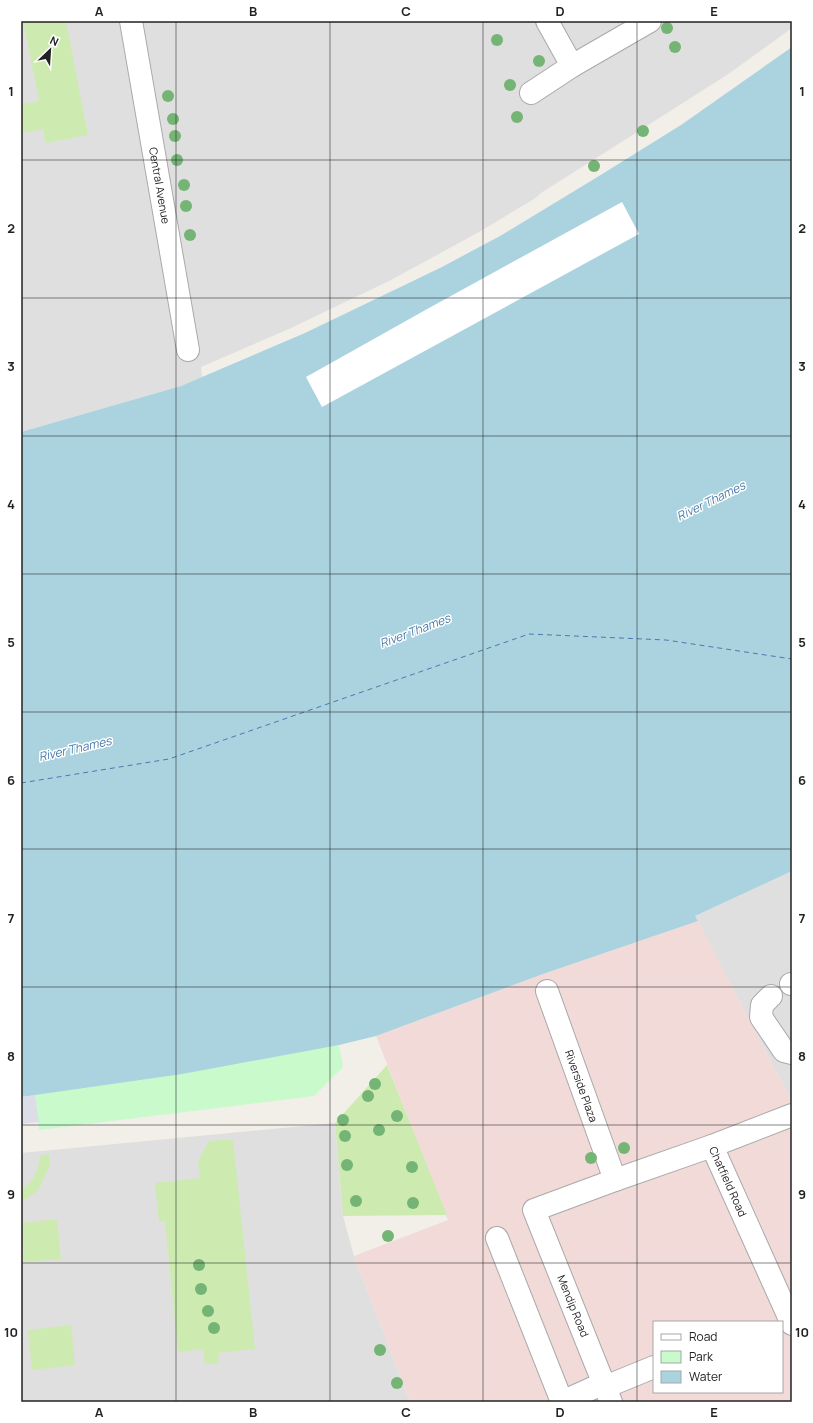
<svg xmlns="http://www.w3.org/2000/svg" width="813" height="1423" font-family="Manrope,sans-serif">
<rect width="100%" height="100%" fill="#f2efe9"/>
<path fill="#e0dfdf" d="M21 21H792V28L727 75 541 193 534 199 479 232 391 280 289 329 201 367 202 377 181 386 21 432Z
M792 871V1102L695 916Z
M335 1123 343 1216 354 1256 410 1402H21V1153Z"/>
<path fill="#f2dad9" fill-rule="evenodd" d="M698 921 792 1102V1402H410L354 1256 448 1220 376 1036 543 974ZM654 1322H782V1392H654Z"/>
<path fill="#cdebb0" d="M23 21H66L88 135 46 143 43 129 21 133V104L39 101Z
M387 1065 447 1215 343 1216 335 1123Z
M233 1139 255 1349 218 1353 219 1363 205 1364 203 1349 178 1352 165 1221 159 1222 155 1183 200 1178 198 1161 209 1141Z
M49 1154 50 1165 39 1189 28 1198 21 1201V1189C34 1183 39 1169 40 1156Z
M57 1219 61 1259 24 1262 21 1223Z
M71 1325 75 1365 32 1370 28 1330Z"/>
<path fill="#c8facc" d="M339 1045 343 1067 314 1096 39 1130 35 1095Z"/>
<path fill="#dddde8" d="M35 1095 39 1122 21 1124V1097Z"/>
<path fill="#aad3df" d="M792 47V871L695 916 698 921 543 974 376 1036 339 1045 182 1074 21 1097V432L181 386 305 333 442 267 500 236 599 176 681 125Z"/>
<path fill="#fff" d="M622 202 639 234 322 407 306 377 429 308Z"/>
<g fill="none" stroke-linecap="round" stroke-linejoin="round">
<path stroke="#4a7aab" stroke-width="1" stroke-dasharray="5 4" stroke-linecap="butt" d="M21 783 169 759 529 634 666 640 792 659"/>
<defs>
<g id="minor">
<path id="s1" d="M131 21 188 350"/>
<path d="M547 21 572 66"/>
<path d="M531 93 572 66 650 21"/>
<path d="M791 984H792"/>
<path id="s2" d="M547 991 615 1180"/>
<path d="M771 996 762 1005 761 1017 784 1051 792 1053"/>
<path d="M712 1146 792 1115"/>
<path d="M497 1238 562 1402 604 1383"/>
<path d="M605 1387 654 1367"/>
<path id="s3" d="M611 1402 534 1210 615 1180 712 1146 792 1324"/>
</g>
</defs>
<use href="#minor" stroke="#a9a9a9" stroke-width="24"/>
<use href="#minor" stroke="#fff" stroke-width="22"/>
</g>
<g fill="#74b475">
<circle cx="667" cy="28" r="6"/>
<circle cx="497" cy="40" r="6"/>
<circle cx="675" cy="47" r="6"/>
<circle cx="539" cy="61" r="6"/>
<circle cx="510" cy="85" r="6"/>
<circle cx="168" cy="96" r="6"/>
<circle cx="517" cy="117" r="6"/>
<circle cx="173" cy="119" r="6"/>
<circle cx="643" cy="131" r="6"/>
<circle cx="175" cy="136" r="6"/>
<circle cx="177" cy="160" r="6"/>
<circle cx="594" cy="166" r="6"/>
<circle cx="184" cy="185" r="6"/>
<circle cx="186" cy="206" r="6"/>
<circle cx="190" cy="235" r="6"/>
<circle cx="375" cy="1084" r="6"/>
<circle cx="368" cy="1096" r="6"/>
<circle cx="397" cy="1116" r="6"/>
<circle cx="343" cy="1120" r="6"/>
<circle cx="379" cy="1130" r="6"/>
<circle cx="345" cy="1136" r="6"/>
<circle cx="624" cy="1148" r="6"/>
<circle cx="591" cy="1158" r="6"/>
<circle cx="347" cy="1165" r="6"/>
<circle cx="412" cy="1167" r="6"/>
<circle cx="356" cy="1201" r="6"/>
<circle cx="413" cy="1203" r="6"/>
<circle cx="388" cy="1236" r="6"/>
<circle cx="199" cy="1265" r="6"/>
<circle cx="201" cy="1289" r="6"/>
<circle cx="208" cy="1311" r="6"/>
<circle cx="214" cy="1328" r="6"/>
<circle cx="380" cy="1350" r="6"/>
<circle cx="397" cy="1383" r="6"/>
</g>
<path fill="none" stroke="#222" stroke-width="1" stroke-opacity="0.55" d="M176 21V1402M330 21V1402M483 21V1402M637 21V1402M21 160H792M21 298H792M21 436H792M21 574H792M21 712H792M21 849H792M21 987H792M21 1125H792M21 1263H792"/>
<g text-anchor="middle" stroke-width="3" stroke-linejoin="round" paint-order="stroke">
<g font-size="11" fill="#222" stroke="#fff">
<text dy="4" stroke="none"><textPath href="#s1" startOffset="167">Central Avenue</textPath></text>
<text dy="4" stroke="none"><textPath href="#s2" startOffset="101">Riverside Plaza</textPath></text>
<text dy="4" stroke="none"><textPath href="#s3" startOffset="435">Chatfield Road</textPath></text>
<text transform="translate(573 1306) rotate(68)" y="4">Mendip Road</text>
</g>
<g font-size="12" font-style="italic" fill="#4a7aab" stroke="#fff">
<text transform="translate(711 501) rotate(-26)" y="4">River Thames</text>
<text transform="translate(415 631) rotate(-21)" y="4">River Thames</text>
<text transform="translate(75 749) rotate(-13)" y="4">River Thames</text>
</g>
</g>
<rect width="813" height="1423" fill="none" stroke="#ffffff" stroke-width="44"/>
<rect x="653" y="1321" width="130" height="72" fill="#ffffff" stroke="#a7a7a7"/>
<rect x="661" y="1334" width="20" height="6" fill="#ffffff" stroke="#a7a7a7"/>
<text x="689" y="1341" font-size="12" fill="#222222">Road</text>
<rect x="661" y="1351" width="20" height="12" fill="#c8facc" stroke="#a7a7a7"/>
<text x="689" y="1361" font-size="12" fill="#222222">Park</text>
<rect x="661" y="1371" width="20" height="12" fill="#aad3df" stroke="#a7a7a7"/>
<text x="689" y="1381" font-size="12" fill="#222222">Water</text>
<g transform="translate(50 50) rotate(25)" stroke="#ffffff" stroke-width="3" paint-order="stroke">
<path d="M0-3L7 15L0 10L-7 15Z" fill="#222222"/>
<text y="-6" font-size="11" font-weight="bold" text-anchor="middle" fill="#222222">N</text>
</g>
<rect x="22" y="22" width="769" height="1379" fill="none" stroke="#222" stroke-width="1.5"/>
<g font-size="13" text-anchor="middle" font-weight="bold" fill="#222">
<text x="99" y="16">A</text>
<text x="253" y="16">B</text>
<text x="406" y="16">C</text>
<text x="560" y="16">D</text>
<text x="714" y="16">E</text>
<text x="11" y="96">1</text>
<text x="802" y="96">1</text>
<text x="11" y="233">2</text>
<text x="802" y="233">2</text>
<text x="11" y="371">3</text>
<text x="802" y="371">3</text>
<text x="11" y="509">4</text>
<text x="802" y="509">4</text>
<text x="11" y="647">5</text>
<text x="802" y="647">5</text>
<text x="11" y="785">6</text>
<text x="802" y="785">6</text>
<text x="11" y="923">7</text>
<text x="802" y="923">7</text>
<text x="11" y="1061">8</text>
<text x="802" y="1061">8</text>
<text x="11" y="1199">9</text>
<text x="802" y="1199">9</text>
<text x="11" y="1337">10</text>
<text x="802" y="1337">10</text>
<text x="99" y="1417">A</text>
<text x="253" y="1417">B</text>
<text x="406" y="1417">C</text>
<text x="560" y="1417">D</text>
<text x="714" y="1417">E</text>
</g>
</svg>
